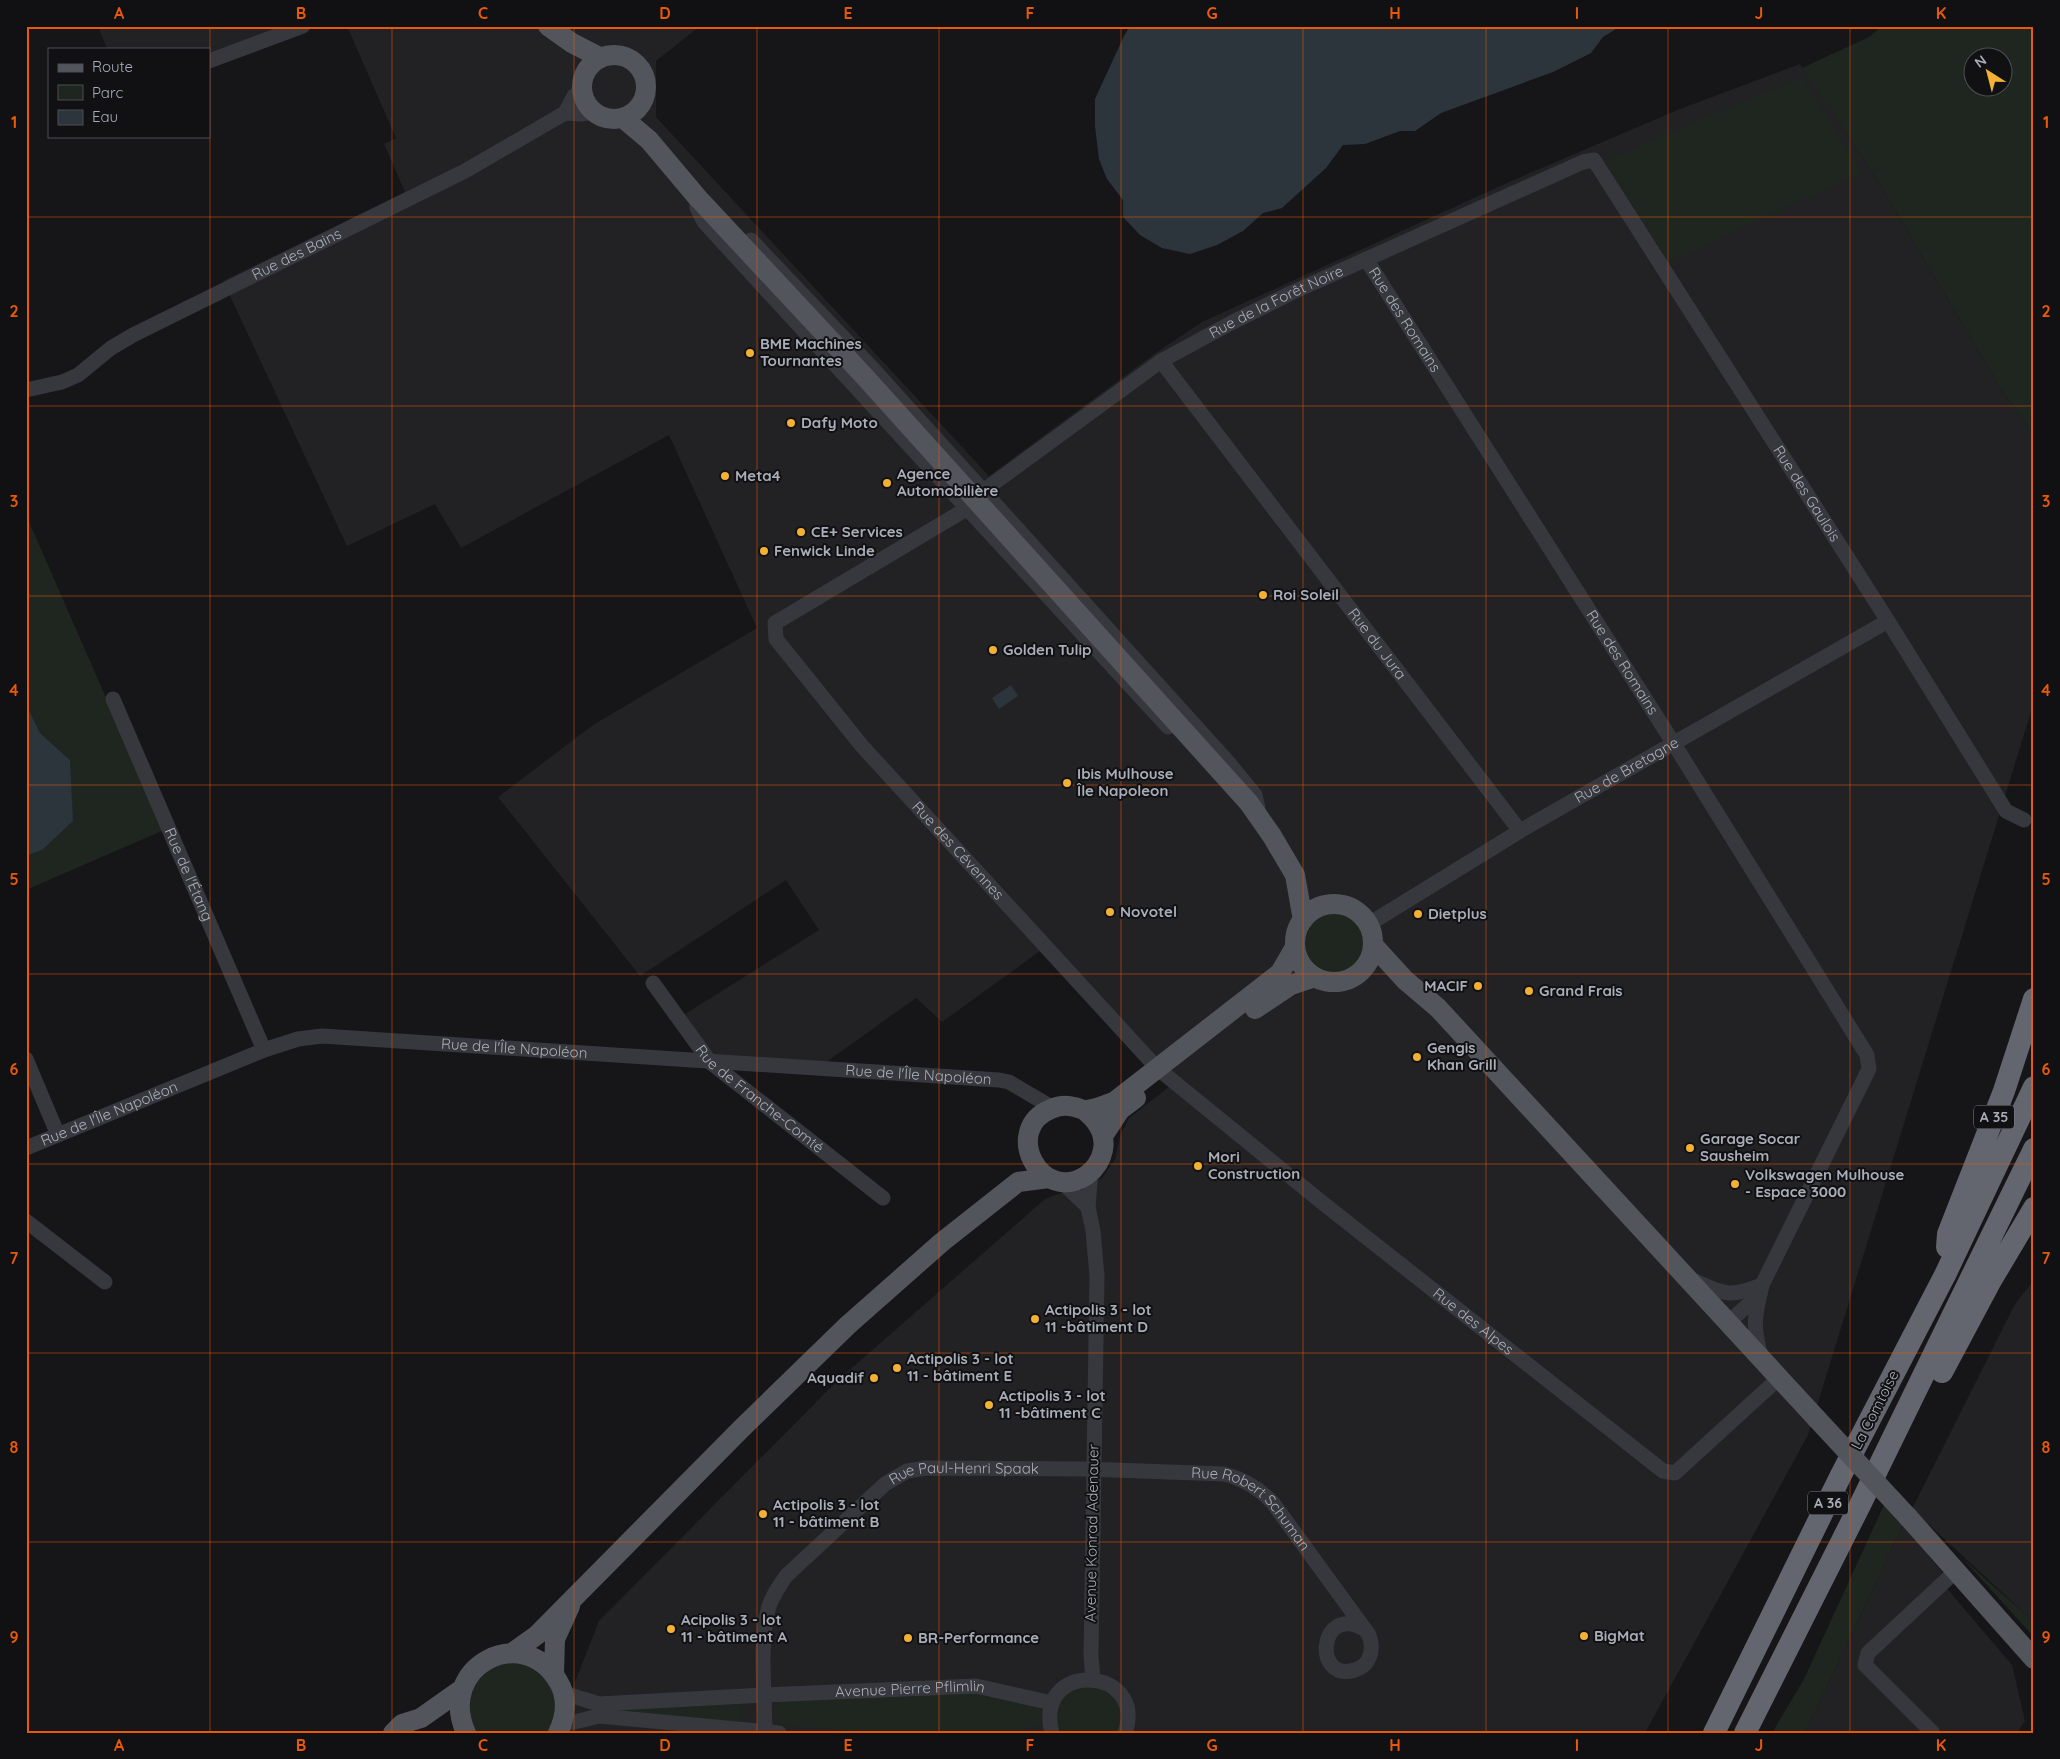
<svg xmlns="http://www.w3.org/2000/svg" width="2060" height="1759" font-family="Quicksand,sans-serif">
<rect width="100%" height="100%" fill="#161618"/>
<path fill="#222225" d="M98 26H286L209 55V49H107Z
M347 26H700L656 61V117L989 476 1157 352 1202 322 1509 182 1680 109 1800 64 1873 173 2001 389 2034 435V702L1808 1435 1645 1733H571L573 1687 599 1621 837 1381 1045 1199 1102 1178 1115 1159 1120 1136 1129 1118 1169 1087 1040 951 942 1022 916 998 825 1063 711 1054 682 1016 819 930 786 880 640 976 498 797 593 725 757 628 669 435 461 548 435 504 347 546 223 281 405 192 384 144 396 138Z
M2034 1280V1622L1912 1509 2015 1304Z
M1903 1525 1943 1573 1938 1578 2012 1665 2025 1721 2017 1733H1805Z"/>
<path fill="#1e261f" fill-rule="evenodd" d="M1882 26H2034V435L2001 389 1873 173 1802 68 1869 37ZM1972 58H2002V88H1972Z
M1802 77 1862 172 1669 262 1607 166 1610 158Z
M26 515 164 830 26 890V856L42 850 70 760 40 733 26 704Z
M1302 943a31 31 0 1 1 62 0a31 31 0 1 1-62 0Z
M1884 1505 1903 1525 1805 1733H1772L1804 1679Z
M1961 1557 2034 1622V1637Z
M510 1658 545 1671 560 1703 551 1733H472L464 1710 477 1673Z
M1096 1685C1102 1689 1109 1692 1114 1697 1123 1706 1123 1723 1117 1733H1060C1055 1718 1058 1694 1076 1688 1082 1686 1090 1686 1096 1685Z
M976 1691 1041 1708C1044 1714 1043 1720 1039 1726L1012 1733H877L780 1725 775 1722V1705L779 1701Z
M739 1702 742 1704 741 1720 738 1723 603 1712V1708Z"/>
<path fill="#2c353c" d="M1130 26H1621L1603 37 1591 53 1553 72 1441 113 1415 131H1400L1365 144 1343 145 1326 168 1282 208 1263 213 1243 231 1217 245 1190 254 1162 248 1140 235 1123 217V200L1107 179 1099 159 1095 126V99L1124 36Z
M1011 685 1018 696 999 709 992 698Z
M26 704 40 733 70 760 73 821 42 850 26 856Z"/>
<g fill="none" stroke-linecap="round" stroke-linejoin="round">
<g stroke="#37383d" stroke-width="15">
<path d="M209 61 303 26"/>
<path d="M565 113 581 114 593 112"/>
<path d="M697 198V208L704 222 1168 727"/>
<path d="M751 240 874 370 1228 762 1255 795 1259 813"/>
<path id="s1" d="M1366 259 1674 744 1867 1055 1869 1069 1762 1285C1755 1315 1752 1325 1761 1356"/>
<path id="s2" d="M1161 361 1520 831"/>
<path id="s3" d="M26 390 62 382 78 375 111 348 133 335 465 171 565 113 574 96 582 90"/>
<path id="s4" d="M983 491 1161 361 1231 323 1291 293 1583 162 1594 160 1888 621 2006 811 2024 820"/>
<path id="s5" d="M968 508 775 623 776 639 862 746 1157 1068 1324 1204 1663 1471 1675 1473 1779 1378"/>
<path id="s6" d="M113 699 264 1050"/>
<path id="s7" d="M1369 924 1520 831 1888 621"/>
<path id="s8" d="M653 983 710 1062 883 1198"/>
<path d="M26 1059 58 1135"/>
<path id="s9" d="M26 1148 264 1050 298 1039 322 1036 999 1080 1009 1082 1053 1108"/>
<path d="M1091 1171 1088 1207 1093 1231 1097 1276 1091 1656 1093 1679"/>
<path d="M1061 1181 1088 1207"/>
<path d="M26 1221 105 1282"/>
<path d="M1690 1279C1723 1293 1727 1299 1762 1285"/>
<path d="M1729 1322 1760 1294"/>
<path id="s10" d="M563 1693 599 1704 765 1695 976 1686 1052 1703"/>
<path d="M562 1725 599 1716 779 1733"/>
<path id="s11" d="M765 1733C765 1696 759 1645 768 1610 771 1597 779 1587 786 1576L885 1484 907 1471 926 1468 1086 1469 1224 1474C1244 1479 1259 1488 1273 1503L1369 1635C1374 1649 1371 1665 1355 1670 1312 1683 1319 1603 1364 1629"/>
<path d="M1052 1733C1033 1659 1148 1666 1125 1733"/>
<path d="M1933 1733 1865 1665 1868 1653 1957 1570"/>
</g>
<path stroke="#53555c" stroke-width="20" d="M548 26 572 43 601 58
M582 87a32 32 0 1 1 64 0a32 32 0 1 1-64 0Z
M623 118 649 140 697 197 865 377 1249 803 1272 836 1295 875 1303 920
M1295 943a39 39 0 1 1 78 0a39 39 0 1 1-78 0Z
M1374 946 1405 980 1438 1008 1817 1419
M1255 1009 1291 985 1315 977
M1084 1110C1097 1120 1106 1133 1103 1150 1101 1160 1095 1169 1087 1175 1041 1206 1001 1129 1051 1109 1058 1106 1067 1105 1074 1107 1077 1107 1081 1110 1085 1110 1094 1110 1106 1104 1114 1102L1280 973 1295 947
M1103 1136 1120 1110 1136 1098
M1908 1517 2034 1659
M512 1653 537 1635 743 1427 848 1325 942 1242 1018 1182 1049 1178
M554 1674 555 1639 570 1606
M393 1733 402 1724 421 1718 462 1689
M466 1733C436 1666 523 1622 558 1681 568 1697 566 1716 558 1733"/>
<path stroke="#63666e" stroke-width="22" d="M1947 1247 1948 1234 2004 1091 2034 999
M1942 1372 1990 1282 2034 1208
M1714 1733 1841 1475 1945 1275 2034 1087
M1745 1733 1860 1505 2034 1149"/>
<path stroke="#53555c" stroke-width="20" d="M1817 1419 1908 1517"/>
</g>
<path fill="none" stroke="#e8590c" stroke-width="1" stroke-opacity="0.55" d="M210 26V1733M392 26V1733M574 26V1733M757 26V1733M939 26V1733M1121 26V1733M1303 26V1733M1486 26V1733M1668 26V1733M1850 26V1733M26 217H2034M26 406H2034M26 596H2034M26 785H2034M26 974H2034M26 1164H2034M26 1353H2034M26 1542H2034"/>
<g fill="#f2b134" stroke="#111113" stroke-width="2">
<circle cx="750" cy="353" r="5"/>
<circle cx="791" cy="423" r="5"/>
<circle cx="725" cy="476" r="5"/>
<circle cx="887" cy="483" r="5"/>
<circle cx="801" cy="532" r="5"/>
<circle cx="764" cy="551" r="5"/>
<circle cx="1263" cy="595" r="5"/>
<circle cx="993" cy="650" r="5"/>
<circle cx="1067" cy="783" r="5"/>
<circle cx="1110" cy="912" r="5"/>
<circle cx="1418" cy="914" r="5"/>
<circle cx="1478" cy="986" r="5"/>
<circle cx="1529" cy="991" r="5"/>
<circle cx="1417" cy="1057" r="5"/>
<circle cx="1690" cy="1148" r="5"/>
<circle cx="1198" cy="1166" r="5"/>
<circle cx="1735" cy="1184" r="5"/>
<circle cx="1035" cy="1319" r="5"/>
<circle cx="897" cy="1368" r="5"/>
<circle cx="874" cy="1378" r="5"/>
<circle cx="989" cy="1405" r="5"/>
<circle cx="763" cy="1514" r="5"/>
<circle cx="671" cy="1629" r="5"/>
<circle cx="1584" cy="1636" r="5"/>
<circle cx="908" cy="1638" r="5"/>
</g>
<g text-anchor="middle" stroke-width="4" stroke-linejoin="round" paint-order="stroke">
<g fill="#111113" stroke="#7b7e86" stroke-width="1">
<rect x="1974" y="1105.5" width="40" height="23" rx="4"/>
<rect x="1808" y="1491.5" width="40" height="23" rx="4"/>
</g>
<g font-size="14" font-weight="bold" fill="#a8adb8">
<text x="1994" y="1122">A 35</text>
<text x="1828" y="1508">A 36</text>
</g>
<g font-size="15" fill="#a8adb8" stroke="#111113">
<text dy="5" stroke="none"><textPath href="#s3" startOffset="305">Rue des Bains</textPath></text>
<text dy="5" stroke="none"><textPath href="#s4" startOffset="350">Rue de la Forêt Noire</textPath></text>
<text dy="5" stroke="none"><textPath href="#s1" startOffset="72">Rue des Romains</textPath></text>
<text dy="5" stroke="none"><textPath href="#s4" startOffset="1094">Rue des Gaulois</textPath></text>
<text dy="5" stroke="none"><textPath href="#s2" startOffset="356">Rue du Jura</textPath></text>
<text dy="5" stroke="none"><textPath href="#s1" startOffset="478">Rue des Romains</textPath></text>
<text dy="5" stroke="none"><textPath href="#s7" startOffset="300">Rue de Bretagne</textPath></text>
<text dy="5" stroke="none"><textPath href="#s5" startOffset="520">Rue des Cévennes</textPath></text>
<text dy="5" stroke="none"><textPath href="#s6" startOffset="191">Rue de l'Étang</textPath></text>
<text dy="5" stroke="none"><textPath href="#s9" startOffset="510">Rue de l'Île Napoléon</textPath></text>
<text dy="5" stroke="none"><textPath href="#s9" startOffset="915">Rue de l'Île Napoléon</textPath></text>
<text dy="5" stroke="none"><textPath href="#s8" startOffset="159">Rue de Franche-Comté</textPath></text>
<text dy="5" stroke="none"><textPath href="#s9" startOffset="90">Rue de l'Île Napoléon</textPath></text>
<text dy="5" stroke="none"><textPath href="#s5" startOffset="1220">Rue des Alpes</textPath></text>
<text transform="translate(1875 1410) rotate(-63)" y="5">La Comtoise</text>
<text dy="5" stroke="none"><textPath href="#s11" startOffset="379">Rue Paul-Henri Spaak</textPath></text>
<text dy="5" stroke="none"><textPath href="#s11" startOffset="681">Rue Robert Schuman</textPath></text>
<text transform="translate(1092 1533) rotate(-89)" y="5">Avenue Konrad Adenauer</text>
<text dy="5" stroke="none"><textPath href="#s10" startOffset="349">Avenue Pierre Pflimlin</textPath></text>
</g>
<g font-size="15" font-weight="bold" fill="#a8adb8" stroke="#111113" text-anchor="start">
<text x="760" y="349">BME Machines<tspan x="760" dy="17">Tournantes</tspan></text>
<text x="801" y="428">Dafy Moto</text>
<text x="897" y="479">Agence<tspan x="897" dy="17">Automobilière</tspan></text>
<text x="735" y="481">Meta4</text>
<text x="811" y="537">CE+ Services</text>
<text x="774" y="556">Fenwick Linde</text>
<text x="1273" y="600">Roi Soleil</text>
<text x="1003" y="655">Golden Tulip</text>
<text x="1077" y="779">Ibis Mulhouse<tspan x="1077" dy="17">Île Napoleon</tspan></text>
<text x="1120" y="917">Novotel</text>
<text x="1428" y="919">Dietplus</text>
<text x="1468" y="991" text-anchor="end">MACIF</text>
<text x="1539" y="996">Grand Frais</text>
<text x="1427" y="1053">Gengis<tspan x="1427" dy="17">Khan Grill</tspan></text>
<text x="1700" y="1144">Garage Socar<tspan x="1700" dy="17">Sausheim</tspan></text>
<text x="1208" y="1162">Mori<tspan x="1208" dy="17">Construction</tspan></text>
<text x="1745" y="1180">Volkswagen Mulhouse<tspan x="1745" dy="17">- Espace 3000</tspan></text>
<text x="1045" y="1315">Actipolis 3 - lot<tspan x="1045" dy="17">11 -bâtiment D</tspan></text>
<text x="907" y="1364">Actipolis 3 - lot<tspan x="907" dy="17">11 - bâtiment E</tspan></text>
<text x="864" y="1383" text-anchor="end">Aquadif</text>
<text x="999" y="1401">Actipolis 3 - lot<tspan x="999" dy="17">11 -bâtiment C</tspan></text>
<text x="773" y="1510">Actipolis 3 - lot<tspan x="773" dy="17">11 - bâtiment B</tspan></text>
<text x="681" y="1625">Acipolis 3 - lot<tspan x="681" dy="17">11 - bâtiment A</tspan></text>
<text x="1594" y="1641">BigMat</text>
<text x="918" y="1643">BR-Performance</text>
</g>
</g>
<rect width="2060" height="1759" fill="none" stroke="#111113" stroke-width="55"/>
<rect x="48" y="48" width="162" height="90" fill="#111113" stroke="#4d4f55"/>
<rect x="58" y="64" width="25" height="8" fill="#53555c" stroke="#4d4f55"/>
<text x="92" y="72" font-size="15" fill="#a8adb8">Route</text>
<rect x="58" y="85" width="25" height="15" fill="#1e261f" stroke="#4d4f55"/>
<text x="92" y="98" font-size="15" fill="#a8adb8">Parc</text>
<rect x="58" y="110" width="25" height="15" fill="#2c353c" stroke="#4d4f55"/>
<text x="92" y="122" font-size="15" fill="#a8adb8">Eau</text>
<g transform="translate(1988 72) rotate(324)"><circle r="24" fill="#111113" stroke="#4d4f55"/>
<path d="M0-4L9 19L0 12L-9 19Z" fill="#f2b134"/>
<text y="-8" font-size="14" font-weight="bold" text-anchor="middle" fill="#a8adb8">N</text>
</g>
<rect x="28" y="28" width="2004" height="1704" fill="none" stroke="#e8590c" stroke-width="2"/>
<g font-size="16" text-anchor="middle" font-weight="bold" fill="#e8590c">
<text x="119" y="19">A</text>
<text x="301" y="19">B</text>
<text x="483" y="19">C</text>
<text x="665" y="19">D</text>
<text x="848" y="19">E</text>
<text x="1030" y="19">F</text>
<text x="1212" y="19">G</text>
<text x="1395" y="19">H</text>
<text x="1577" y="19">I</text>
<text x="1759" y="19">J</text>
<text x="1941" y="19">K</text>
<text x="14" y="128">1</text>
<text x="2046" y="128">1</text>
<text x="14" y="317">2</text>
<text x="2046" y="317">2</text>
<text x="14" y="507">3</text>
<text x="2046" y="507">3</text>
<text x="14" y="696">4</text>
<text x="2046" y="696">4</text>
<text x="14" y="885">5</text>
<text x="2046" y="885">5</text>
<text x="14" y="1075">6</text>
<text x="2046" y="1075">6</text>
<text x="14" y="1264">7</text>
<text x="2046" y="1264">7</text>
<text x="14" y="1453">8</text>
<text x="2046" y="1453">8</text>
<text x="14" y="1643">9</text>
<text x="2046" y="1643">9</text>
<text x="119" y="1751">A</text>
<text x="301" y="1751">B</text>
<text x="483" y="1751">C</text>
<text x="665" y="1751">D</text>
<text x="848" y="1751">E</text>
<text x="1030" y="1751">F</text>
<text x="1212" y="1751">G</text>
<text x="1395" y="1751">H</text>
<text x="1577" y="1751">I</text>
<text x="1759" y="1751">J</text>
<text x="1941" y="1751">K</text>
</g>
</svg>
